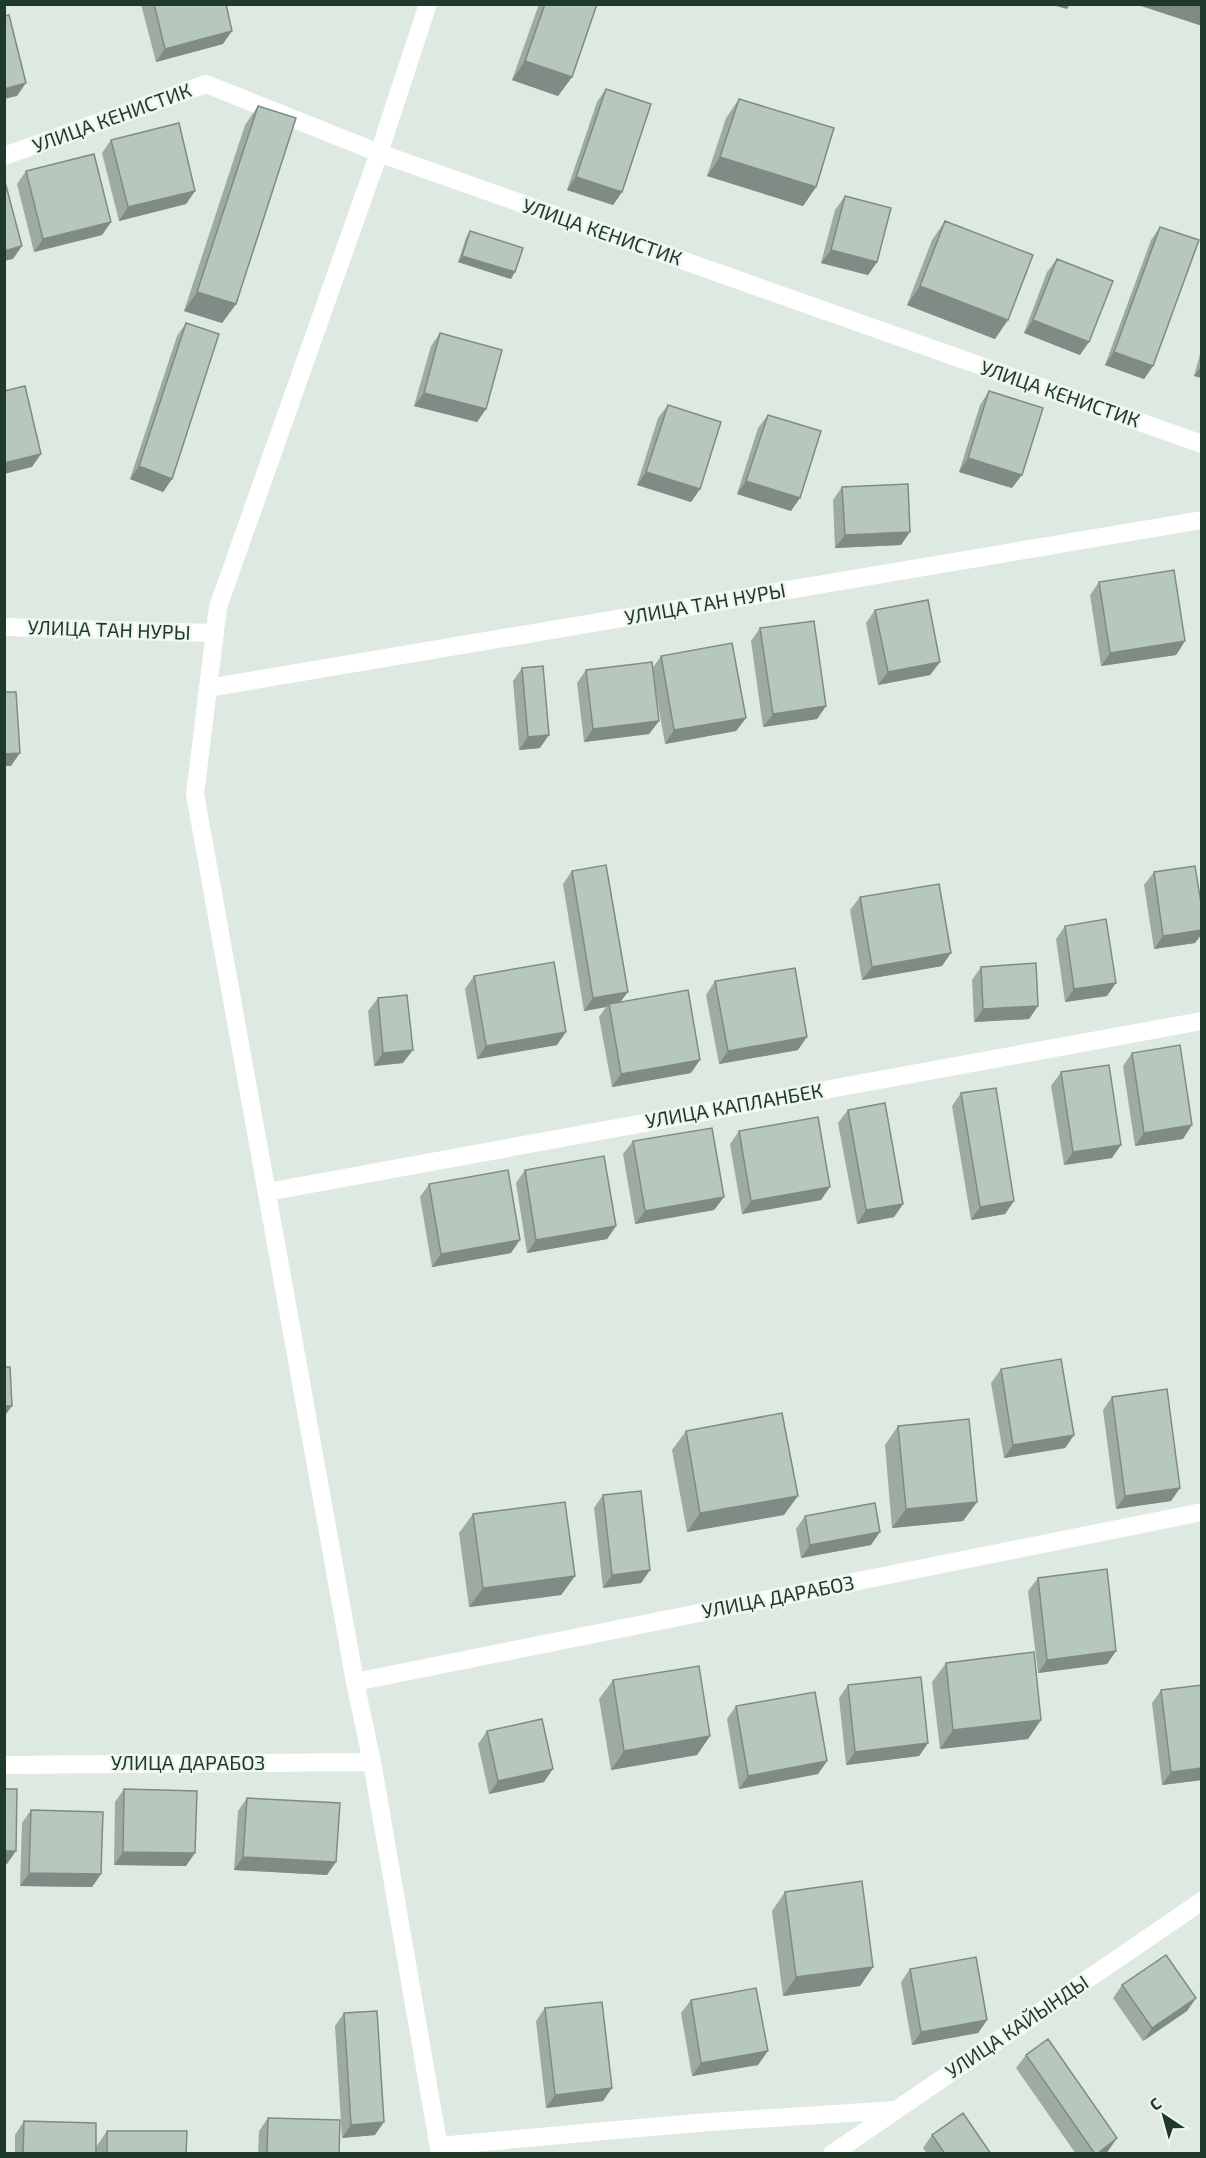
<svg xmlns="http://www.w3.org/2000/svg" width="1206" height="2158" font-family="'Exo 2',sans-serif">
<rect width="100%" height="100%" fill="#deeae1"/>
<g fill="none" stroke-linecap="round" stroke-linejoin="round">
<path stroke="#fff" stroke-width="18" d="M428 4 379 153 218 607 195 794 355 1682 372 1762 440 2154
M4 156 206 84 379 153 1202 444
M4 627 214 633
M208 688 1202 520
M267 1192 1202 1021
M355 1682 1202 1512
M4 1765 372 1762
M439 2146 696 2123 895 2110
M832 2154 1202 1901"/>
</g>
<path fill="#9daba2" d="M141 4H226L223 44 156 62Z
M539 4H597L572 77 558 96 512 80Z
M606 89 622 192 613 205 567 190 597 102Z
M739 99 816 187 803 206 707 176 726 118Z
M258 106 236 304 222 323 184 311 245 125Z
M111 140 195 191 186 204 119 221 102 153Z
M26 171 111 222 102 235 34 252 17 184Z
M845 196 877 262 868 275 821 263 835 210Z
M945 221 995 339 907 305 932 240Z
M1160 227 1153 366 1144 379 1105 365 1151 240Z
M470 231 511 279 458 262 466 238Z
M1057 259 1080 355 1024 333 1047 272Z
M186 323 172 479 163 492 130 479 177 336Z
M440 333 486 409 477 422 414 406 431 346Z
M1202 347V378L1194 376Z
M989 391 1012 488 959 472 980 405Z
M668 405 700 489 691 502 637 485 658 418Z
M768 415 791 511 737 494 758 428Z
M842 487 901 545 835 548 833 500Z
M1099 582 1185 641 1176 655 1101 666 1090 595Z
M875 610 940 662 930 675 878 685 866 623Z
M760 628 826 706 817 719 763 727 751 641Z
M661 656 746 718 736 731 665 744 653 676 659 721 649 734 584 742 577 683 586 670 652 669Z
M522 668 540 748 519 750 513 681Z
M572 871 621 1002 691 1073 612 1087 599 1017 606 1007 584 1011 563 884Z
M1154 872 1195 943 1154 949 1144 885Z
M860 897 942 966 862 980 850 910Z
M1065 926 1107 996 1065 1002 1056 939Z
M981 967 1038 1006 1029 1019 974 1022 972 980Z
M474 976 557 1045 477 1059 465 989Z
M715 981 798 1050 719 1064 706 995Z
M378 998 403 1063 374 1066 368 1011Z
M1132 1053 1183 1139 1135 1146 1123 1066Z
M1061 1072 1112 1158 1064 1165 1051 1086Z
M961 1093 1014 1201 1005 1214 971 1220 952 1106Z
M848 1110 903 1204 894 1217 857 1224 838 1123Z
M739 1131 821 1200 742 1214 730 1144Z
M633 1141 724 1197 714 1210 635 1224 623 1154Z
M525 1170 616 1226 607 1239 527 1253 516 1183Z
M429 1184 511 1253 432 1267 420 1197Z
M1001 1369 1074 1435 1065 1448 1004 1458 991 1383Z
M1112 1397 1180 1488 1171 1501 1116 1509 1103 1410Z
M898 1426 977 1502 963 1521 892 1528 885 1445Z
M686 1431 784 1515 687 1532 672 1450Z
M603 1495 650 1570 641 1583 603 1588 594 1508Z
M473 1514 575 1576 561 1595 469 1607 459 1533Z
M805 1516 871 1545 801 1558 796 1529Z
M1038 1578 1116 1651 1107 1664 1038 1673 1028 1591Z
M946 1663 1041 1720 1028 1739 940 1749 932 1682Z
M613 1680 710 1736 697 1755 611 1770 599 1699Z
M848 1685 928 1743 919 1756 846 1765 839 1698Z
M1202 1685V1780L1162 1785 1152 1703 1161 1690Z
M736 1706 827 1761 818 1774 739 1789 727 1719Z
M487 1731 544 1782 489 1794 478 1744Z
M124 1789 186 1866 114 1865 115 1802Z
M247 1798 327 1875 234 1870 238 1811Z
M31 1810 101 1874 92 1887 20 1886 22 1823Z
M785 1892 873 1967 860 1986 783 1996 772 1911Z
M910 1969 987 2020 978 2033 912 2045 901 1982Z
M1122 1985 1196 1998 1187 2011 1143 2041 1113 1998Z
M691 2000 758 2065 692 2076 681 2013Z
M545 2008 603 2101 546 2108 536 2021Z
M344 2013 375 2135 342 2138 335 2026Z
M1026 2055 1117 2138 1108 2151 1105 2154H1076L1016 2068Z
M268 2118 339 2154H258L259 2131Z
M24 2121 96 2147 107 2131 186 2154H15V2135Z
M932 2135 991 2154H927L923 2148Z"/>
<path fill="#7f8b84" d="M1049 4H1070L1067 9Z
M1135 4H1202V26Z
M232 31 223 44 156 62 165 49Z
M525 61 572 77 558 96 512 80Z
M26 83 17 96 4 99V89Z
M720 157 816 187 803 206 707 176Z
M576 177 622 192 613 205 567 190Z
M195 191 186 204 119 221 128 207Z
M111 222 102 235 34 252 43 239Z
M22 246 13 259 4 261V251Z
M831 250 877 262 868 275 821 263Z
M462 256 515 272 511 279 458 262Z
M920 286 1008 320 995 339 907 305Z
M197 292 236 304 222 323 184 311Z
M1033 320 1089 342 1080 355 1024 333Z
M1114 352 1153 366 1144 379 1105 365Z
M1202 365V378L1194 376Z
M424 393 486 409 477 422 414 406Z
M41 454 32 467 4 474V463Z
M968 458 1022 475 1012 488 959 472Z
M139 466 172 479 163 492 130 479Z
M646 472 700 489 691 502 637 485Z
M746 481 800 498 791 511 737 494Z
M910 532 901 545 835 548 845 535Z
M1185 641 1176 655 1101 666 1110 653Z
M940 662 930 675 878 685 888 672Z
M826 706 817 719 763 727 773 714Z
M746 718 736 731 665 744 674 730Z
M659 721 649 734 584 742 593 729Z
M549 735 540 748 519 750 528 737Z
M20 753 11 766H4V754Z
M1202 930V934L1195 943 1154 949 1163 936Z
M951 953 942 966 862 980 872 967Z
M1116 983 1107 996 1065 1002 1074 989Z
M628 992 618 1005 609 1004 606 1007 584 1011 593 998Z
M1038 1006 1029 1019 974 1022 983 1009Z
M566 1032 557 1045 477 1059 486 1046Z
M807 1037 798 1050 719 1064 728 1051Z
M413 1050 403 1063 374 1066 383 1053Z
M700 1060 691 1073 612 1087 621 1074Z
M1192 1125 1183 1139 1135 1146 1144 1133Z
M1121 1145 1112 1158 1064 1165 1073 1152Z
M830 1187 821 1200 742 1214 751 1201Z
M724 1197 714 1210 635 1224 645 1211Z
M1014 1201 1005 1214 971 1220 980 1207Z
M903 1204 894 1217 857 1224 866 1210Z
M616 1226 607 1239 527 1253 536 1240Z
M520 1240 511 1253 432 1267 441 1254Z
M4 1406H12L4 1417Z
M1074 1435 1065 1448 1004 1458 1013 1445Z
M1180 1488 1171 1501 1116 1509 1125 1496Z
M798 1496 784 1515 687 1532 700 1513Z
M977 1502 963 1521 892 1528 906 1509Z
M880 1532 871 1545 801 1558 810 1545Z
M650 1570 641 1583 603 1588 612 1575Z
M575 1576 561 1595 469 1607 483 1588Z
M1116 1651 1107 1664 1038 1673 1047 1660Z
M1041 1720 1028 1739 940 1749 953 1730Z
M710 1736 697 1755 611 1770 624 1751Z
M928 1743 919 1756 846 1765 855 1752Z
M827 1761 818 1774 739 1789 748 1776Z
M1202 1768V1780L1162 1785 1171 1772Z
M553 1769 544 1782 489 1794 498 1781Z
M4 1851H16L7 1864H4Z
M123 1852 195 1853 186 1866 114 1865Z
M243 1857 336 1862 327 1875 234 1870Z
M29 1873 101 1874 92 1887 20 1886Z
M873 1967 860 1986 783 1996 796 1977Z
M1196 1998 1187 2011 1143 2041 1152 2028Z
M987 2020 978 2033 912 2045 921 2032Z
M768 2051 758 2065 692 2076 701 2063Z
M612 2088 603 2101 546 2108 555 2095Z
M384 2122 375 2135 342 2138 351 2125Z
M1117 2138 1108 2151 1105 2154H1097Z"/>
<path fill="#b6c7bc" stroke="#7f8b84" stroke-width="1.5" d="M154 4H226L232 31 165 49Z
M545 4H597L572 77 525 61Z
M9 15 26 83 4 89V16Z
M606 89 651 104 622 192 576 177Z
M739 99 834 128 816 187 720 157Z
M258 106 296 118 236 304 197 292Z
M179 123 195 191 128 207 111 140Z
M94 154 111 222 43 239 26 171Z
M4 178 22 246 4 251Z
M845 196 891 208 877 262 831 250Z
M945 221 1033 255 1008 320 920 286Z
M1160 227 1199 240 1153 366 1114 352Z
M470 231 523 248 515 272 462 256Z
M1057 259 1113 281 1089 342 1033 320Z
M186 323 219 334 172 479 139 466Z
M440 333 502 350 486 409 424 393Z
M25 386 41 454 4 463V391Z
M989 391 1043 408 1022 475 968 458Z
M668 405 721 422 700 489 646 472Z
M768 415 821 431 800 498 746 481Z
M908 484 910 532 845 535 842 487Z
M1174 570 1185 641 1110 653 1099 582Z
M928 600 940 662 888 672 875 610Z
M814 621 826 706 773 714 760 628Z
M732 643 746 718 674 730 661 656Z
M652 662 659 721 593 729 586 670Z
M543 666 549 735 528 737 522 668Z
M4 692H16L20 753 4 754Z
M606 865 628 992 593 998 572 871Z
M1195 866 1202 909V930L1163 936 1154 872Z
M939 884 951 953 872 967 860 897Z
M1106 919 1116 983 1074 989 1065 926Z
M554 962 566 1032 486 1046 474 976Z
M1036 963 1038 1006 983 1009 981 967Z
M795 968 807 1037 728 1051 715 981Z
M688 990 700 1060 621 1074 609 1004Z
M407 995 413 1050 383 1053 378 998Z
M1180 1045 1192 1125 1144 1133 1132 1053Z
M1109 1065 1121 1145 1073 1152 1061 1072Z
M996 1088 1014 1201 980 1207 961 1093Z
M885 1103 903 1204 866 1210 848 1110Z
M818 1117 830 1187 751 1201 739 1131Z
M712 1128 724 1197 645 1211 633 1141Z
M604 1156 616 1226 536 1240 525 1170Z
M508 1170 520 1240 441 1254 429 1184Z
M1061 1359 1074 1435 1013 1445 1001 1369Z
M4 1367H10L12 1406H4Z
M1167 1389 1180 1488 1125 1496 1112 1397Z
M782 1413 798 1496 700 1513 686 1431Z
M969 1419 977 1502 906 1509 898 1426Z
M641 1491 650 1570 612 1575 603 1495Z
M565 1502 575 1576 483 1588 473 1514Z
M875 1503 880 1532 810 1545 805 1516Z
M1107 1569 1116 1651 1047 1660 1038 1578Z
M1034 1652 1041 1720 953 1730 946 1663Z
M699 1666 710 1736 624 1751 613 1680Z
M921 1677 928 1743 855 1752 848 1685Z
M1202 1685V1768L1171 1772 1161 1690Z
M815 1692 827 1761 748 1776 736 1706Z
M542 1719 553 1769 498 1781 487 1731Z
M4 1789H17L16 1851H4Z
M124 1789 197 1791 195 1853 123 1852Z
M247 1798 340 1803 336 1862 243 1857Z
M31 1810 103 1812 101 1874 29 1873Z
M862 1881 873 1967 796 1977 785 1892Z
M1166 1955 1196 1998 1152 2028 1122 1985Z
M976 1957 987 2020 921 2032 910 1969Z
M756 1988 768 2051 701 2063 691 2000Z
M602 2002 612 2088 555 2095 545 2008Z
M377 2011 384 2122 351 2125 344 2013Z
M1048 2039 1117 2138 1097 2154H1095L1026 2055Z
M963 2113 991 2154H945L932 2135Z
M268 2118 340 2120 339 2154H267Z
M24 2121 96 2123V2154H23Z
M107 2131H187L186 2154H107Z"/>
<g text-anchor="middle" stroke-width="5" stroke-linejoin="round" paint-order="stroke">
<g font-size="20" fill="#1f392b" stroke="#eef6f0">
<text transform="translate(112 118) rotate(-20)" y="7">УЛИЦА КЕНИСТИК</text>
<text transform="translate(602 232) rotate(19)" y="7">УЛИЦА КЕНИСТИК</text>
<text transform="translate(1060 394) rotate(19)" y="7">УЛИЦА КЕНИСТИК</text>
<text transform="translate(705 604) rotate(-10)" y="7">УЛИЦА ТАН НУРЫ</text>
<text transform="translate(109 630) rotate(2)" y="7">УЛИЦА ТАН НУРЫ</text>
<text transform="translate(734 1106) rotate(-10)" y="7">УЛИЦА КАПЛАНБЕК</text>
<text transform="translate(778 1597) rotate(-11)" y="7">УЛИЦА ДАРАБОЗ</text>
<text x="188" y="1770">УЛИЦА ДАРАБОЗ</text>
<text transform="translate(1017 2027) rotate(-34)" y="7">УЛИЦА КАЙЫНДЫ</text>
</g>
</g>
<rect width="1206" height="2158" fill="none" stroke="#1f392b" stroke-width="12"/>
<g transform="translate(1164 2116) rotate(324)" stroke="#eef6f0" stroke-width="4.5" paint-order="stroke">
<path d="M0-4.5L10 22L0 15L-10 22Z" fill="#1f392b"/>
<text y="-9" font-size="16" font-weight="bold" text-anchor="middle" fill="#1f392b">С</text>
</g>
</svg>
